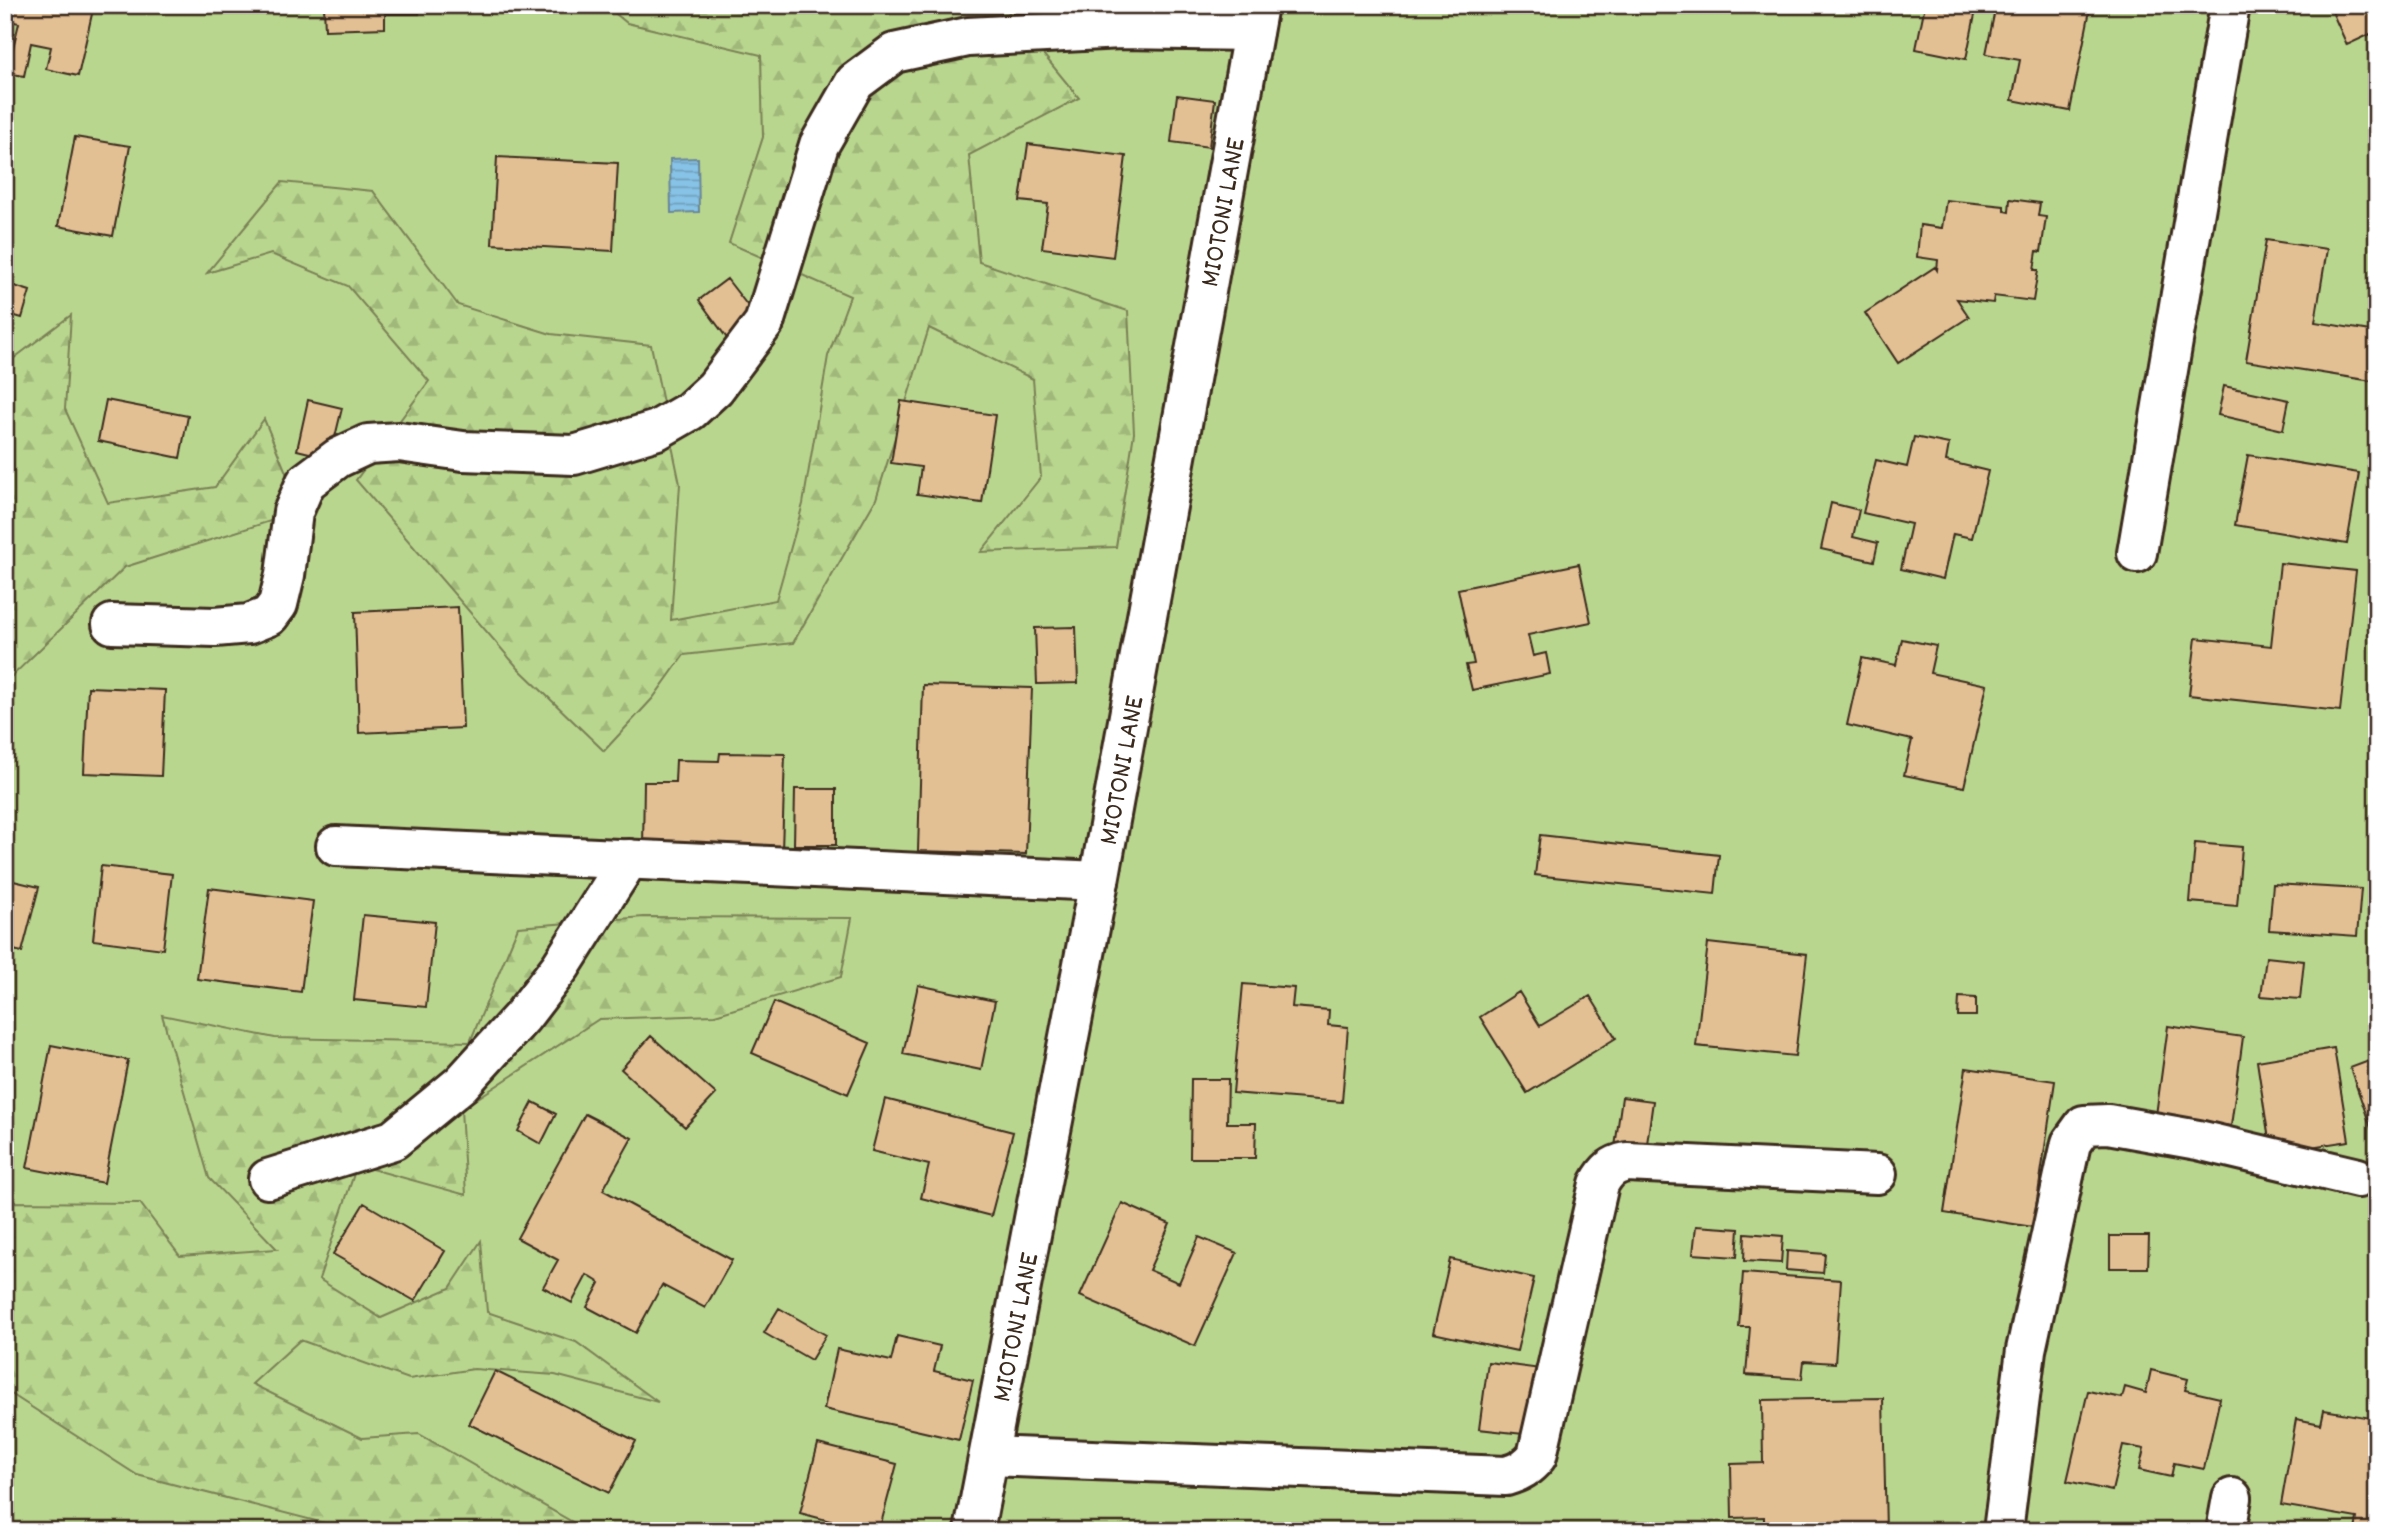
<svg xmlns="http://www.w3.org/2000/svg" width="2382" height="1536" font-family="Dekko,sans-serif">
<defs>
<pattern id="forest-firs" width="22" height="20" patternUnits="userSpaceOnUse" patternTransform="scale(1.75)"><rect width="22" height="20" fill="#b9d68e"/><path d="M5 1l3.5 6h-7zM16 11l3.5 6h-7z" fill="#a0b87a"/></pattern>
<pattern id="water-rules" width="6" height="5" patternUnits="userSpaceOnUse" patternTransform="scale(1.75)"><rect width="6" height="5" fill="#87c3e7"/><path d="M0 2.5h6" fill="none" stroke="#709fbb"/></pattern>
</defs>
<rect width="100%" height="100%" fill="#f9f2ea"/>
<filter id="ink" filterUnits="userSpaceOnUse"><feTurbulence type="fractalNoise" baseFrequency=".0143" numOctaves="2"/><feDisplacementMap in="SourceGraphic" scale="14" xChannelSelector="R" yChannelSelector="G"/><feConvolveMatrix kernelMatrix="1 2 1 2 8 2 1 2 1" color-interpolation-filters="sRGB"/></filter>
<g filter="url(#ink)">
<path fill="#b9d68e" stroke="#7a8056" stroke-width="2" d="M5 5H2377V1531H5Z"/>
<path fill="url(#forest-firs)" stroke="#7a8056" stroke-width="2" d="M605 5H1003L1079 98 969 155 979 262 1128 311 1134 433 1116 547 981 552 1041 477 1033 379 929 328 876 499 793 643 684 655 653 698 604 751 518 668 356 480 429 381 348 286 271 254 207 273 282 182 373 191 458 305 551 334 651 345 680 484 671 620 776 600 803 504 828 356 850 296 729 243 763 137 761 55 627 23Z
M71 315 65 409 108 503 215 487 264 419 302 511 125 567 5 683V365Z
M644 917 852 918 841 977 715 1015 599 1019 461 1109 466 1195 357 1165 319 1279 381 1318 450 1288 481 1241 487 1312 576 1342 658 1402 555 1375 474 1369 409 1379 300 1340 252 1384 362 1438 419 1434 588 1531H355L137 1475 5 1390V1202L140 1203 180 1256 277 1249 209 1178 162 1015 275 1038 470 1042 518 927Z"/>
<path fill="url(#water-rules)" stroke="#698697" stroke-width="2" d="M698 158 699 212 671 213 670 159Z"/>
<path fill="#e3c094" stroke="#3b2a1e" stroke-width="2" d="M5 5H94L78 76 46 69 51 47 31 43 24 76 7 73 19 23 5 20Z
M229 5H419V14H385V28L325 30 324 6 229 9Z
M1087 5H1130L1128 14Z
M1925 5H1977L1966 59 1916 49Z
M1996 5H2091L2070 111 2012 100 2020 60 1986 54Z
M2329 5H2377V31L2347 45Z
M1177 95 1215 100 1209 147 1171 142Z
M75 137 130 146 113 236 58 226Z
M1028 144 1126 156 1113 257 1042 248 1048 204 1020 201Z
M497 157 618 163 613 251 492 244Z
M2010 199 2040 203 2038 216 2046 217 2041 252 2037 251 2034 270H2038L2033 301 1994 296 1993 303 1957 299 1969 317 1898 363 1865 313 1935 267 1937 270 1938 260 1917 257 1920 225 1942 228 1946 200 2004 206V211L2009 212Z
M2266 240 2327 249 2315 322 2377 332V352L2372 381 2246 361Z
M727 279 758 319 729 341 699 300Z
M5 283 30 291 22 318 5 313Z
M2224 386 2289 400 2283 430 2218 415Z
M106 400 188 416 180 458 98 441Z
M308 400 342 408 330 458 297 450Z
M901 401 995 415 982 503 917 494 921 467 891 463Z
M1914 437 1949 444 1946 461 1988 471 1972 538 1953 534 1943 579 1901 569 1911 524 1863 513 1876 460 1907 467Z
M2248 455 2359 473 2347 544 2235 525Z
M1831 503 1859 510 1853 537 1878 543 1874 561 1821 549Z
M2280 563 2356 571 2340 711 2189 695 2196 638 2271 646Z
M1579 564 1591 622 1528 635 1533 656 1546 653 1550 674 1472 690 1466 665 1474 664 1458 589Z
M458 607 463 728 359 733 355 612Z
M1076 627 1078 683 1037 684 1035 628Z
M1902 639 1936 646 1930 673 1987 685 1964 787 1904 775 1912 740 1847 725 1862 658 1896 665Z
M923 685 1032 688 1026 854 918 851Z
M88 687 165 690 161 776 84 773Z
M720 753 785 754 782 851 643 848 644 782H675L676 760 719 761Z
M795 789H836V845H794Z
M1540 835 1719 855 1715 894 1535 875Z
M2195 843 2242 847 2237 906 2190 902Z
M101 866 172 874 163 949 93 940Z
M5 879 39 887 22 952 5 948Z
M2273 884 2361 889 2357 936 2269 930Z
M209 888 313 901 301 992 197 979Z
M363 915 435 922 426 1007 354 1000Z
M1708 943 1807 954 1795 1056 1696 1046Z
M2266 957 2304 961 2300 999 2261 996Z
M1243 984 1294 988 1292 1007 1329 1010 1328 1025 1348 1027 1342 1102 1233 1093Z
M918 985 995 1001 981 1070 903 1054Z
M1519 992 1540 1026 1590 996 1616 1038 1527 1093 1480 1017Z
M1959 997 1976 998V1016H1958Z
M774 1002 870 1043 848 1094 752 1053Z
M2168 1026 2243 1037 2231 1126 2156 1115Z
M651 1036 716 1094 685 1127 621 1069Z
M51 1045 128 1060 104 1183 27 1168Z
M2334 1048 2349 1141 2271 1153 2257 1061Z
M2377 1058V1145L2350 1068Z
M1966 1068 2055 1081 2033 1227 1944 1213Z
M1191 1079H1228L1227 1123H1256L1255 1158H1190Z
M1622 1097 1653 1101 1645 1158 1614 1154Z
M885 1099 1013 1132 991 1216 921 1198 929 1165 872 1151Z
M533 1102 556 1114 541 1144 518 1131Z
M585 1114 632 1138 603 1190 732 1260 705 1308 662 1285 636 1333 587 1307 600 1283 587 1275 572 1303 543 1287 558 1260 517 1238Z
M364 1203 445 1251 415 1301 333 1254Z
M1122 1203 1170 1224 1149 1270 1179 1283 1199 1237 1237 1253 1195 1346 1080 1296Z
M1696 1226 1739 1229 1737 1257 1693 1254Z
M1745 1233 1783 1236 1781 1263 1744 1261Z
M2110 1236H2149L2148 1268H2110Z
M1787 1251 1825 1254 1823 1273 1786 1270Z
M1450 1259 1534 1278 1517 1351 1433 1333Z
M1743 1273 1841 1280 1835 1363 1804 1361 1802 1379 1746 1375 1750 1327H1739Z
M779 1308 826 1335 811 1360 764 1333Z
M897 1336 940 1346 934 1371 973 1380 959 1440 824 1409 837 1349 891 1361Z
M1488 1362 1541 1369 1532 1435 1479 1429Z
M2151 1370 2188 1379 2185 1390 2220 1398 2204 1469 2174 1463 2171 1477 2139 1470 2144 1449 2123 1445 2112 1491 2067 1481 2088 1391 2122 1398 2125 1387 2146 1393Z
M495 1371 636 1441 609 1493 469 1424Z
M1883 1398 1886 1531H1764V1517L1732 1518 1731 1464 1763 1463 1762 1400Z
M2324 1410 2377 1419 2371 1455 2377 1456V1531H2355L2357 1518 2281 1505 2296 1419 2321 1424Z
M818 1444 897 1464 879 1531H868L800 1513Z"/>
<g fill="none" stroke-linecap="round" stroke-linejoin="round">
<defs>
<g id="minor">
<path d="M2137 553 2230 5"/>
<path d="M112 624 215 627 249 624 269 616 278 604 285 575 293 512 306 482 338 458 368 444 399 442 463 451 574 455 657 430 690 411 715 388 764 323 819 145 855 82 894 53 968 37 1121 29 1253 31"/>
<path d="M336 846 1099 881"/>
<path d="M268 1179 393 1140 461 1084 522 1017 561 966 629 859"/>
<path d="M990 1456 1506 1476C1520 1472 1528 1467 1537 1456L1599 1184C1606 1171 1612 1165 1627 1162L1877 1174"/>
<path id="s1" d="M974 1531 1099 881 1258 5"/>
<path d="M2003 1531 2026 1350 2071 1143 2084 1125 2108 1124 2198 1140 2358 1178"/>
<path d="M2226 1531 2232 1498"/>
</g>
</defs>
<use href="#minor" stroke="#3b2a1e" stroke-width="44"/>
<use href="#minor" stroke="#fff" stroke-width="38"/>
</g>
</g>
<g text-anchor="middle" stroke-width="7" stroke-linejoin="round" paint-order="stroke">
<g font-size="28" fill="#3b2a1e" stroke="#fff">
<text dy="10" stroke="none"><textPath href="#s1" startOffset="1342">MIOTONI LANE</textPath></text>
<text dy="10" stroke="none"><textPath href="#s1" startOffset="775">MIOTONI LANE</textPath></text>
<text dy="10" stroke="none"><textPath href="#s1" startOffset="208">MIOTONI LANE</textPath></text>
</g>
</g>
<rect width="2382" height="1536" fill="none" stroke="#fff" stroke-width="28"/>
<rect x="14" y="14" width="2354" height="1508" fill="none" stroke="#3b2a1e" stroke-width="2.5" filter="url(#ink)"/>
</svg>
